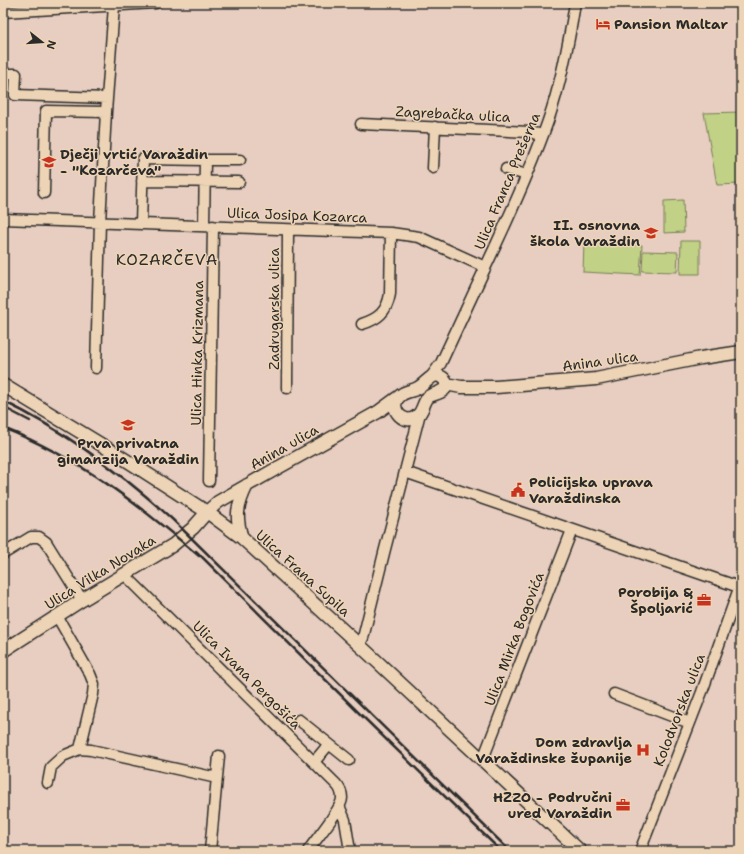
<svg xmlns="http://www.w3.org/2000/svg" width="744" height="854" font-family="'Shantell Sans',sans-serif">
<rect width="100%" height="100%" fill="#e8cec0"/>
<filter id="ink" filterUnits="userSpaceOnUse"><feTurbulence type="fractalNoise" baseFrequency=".025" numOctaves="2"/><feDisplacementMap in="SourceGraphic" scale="8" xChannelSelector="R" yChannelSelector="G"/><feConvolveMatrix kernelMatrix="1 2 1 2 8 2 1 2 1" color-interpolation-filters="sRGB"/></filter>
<g filter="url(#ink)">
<path fill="#c1d185" stroke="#767e58" d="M741 112V184L717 185 704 113Z
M683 200 684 232 664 233V201Z
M681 241H700V274H680Z
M584 242 642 245 640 275 583 272Z
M643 251 678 252 677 272 642 271Z"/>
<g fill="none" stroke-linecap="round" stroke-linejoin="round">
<defs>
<path id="minor" d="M3 12 156 3
M3 74H16L15 95 107 98
M361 124 529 132 543 135
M205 160H240
M433 168 435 127
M506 169 527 175
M142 181 239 182
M44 193 46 111 106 112
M3 219 391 233 419 237 485 267
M141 223 143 159 205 160 204 226
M362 324C378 319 387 312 390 294L391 233
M96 368 100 222 106 112 114 6
M431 377 441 363C459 324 477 285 495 247 514 206 533 164 548 121 561 83 569 42 575 3
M287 388 288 230
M405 472 739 587
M209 481 213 226
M3 554 31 537H39L46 542 82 600
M125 575 336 784C340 788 342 792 342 798 342 809 315 840 308 851
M57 616 90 674 94 684 93 694 80 749
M359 645 363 638 384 553 420 413
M614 694 690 723
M299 720 349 760
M483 759 572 530
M314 762 329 744
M48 783 51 767 63 756 80 749 91 750 217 778
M340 808 345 820 350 851
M210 851 219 756
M640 851 702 692 741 583"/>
<path id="major" d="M436 375C440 376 443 377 445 380 451 392 434 393 428 397 423 403 423 412 417 416 403 428 386 405 401 395 406 391 413 391 418 388 425 384 429 377 436 375Z
M446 384 461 387H496L596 379 701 358 741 352
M3 385 115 453 207 512 242 538 368 653 580 851
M242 538C235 517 237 505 247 485
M3 651 82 600 173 545 193 528 207 512 218 502 274 470 378 412 397 398"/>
</defs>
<use href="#minor" stroke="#2b2b2b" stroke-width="13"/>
<use href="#major" stroke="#2b2b2b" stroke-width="15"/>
<use href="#minor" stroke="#eed4b6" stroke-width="10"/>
<use href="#major" stroke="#eed4b6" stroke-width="12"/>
<path stroke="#2b2b2b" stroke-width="2.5" d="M3 401C65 431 121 473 172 519L510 851
M3 407 30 421
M3 428C78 457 138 504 199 556
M196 551 357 711 501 851"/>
</g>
</g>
<defs>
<symbol id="hotel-bare" viewBox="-9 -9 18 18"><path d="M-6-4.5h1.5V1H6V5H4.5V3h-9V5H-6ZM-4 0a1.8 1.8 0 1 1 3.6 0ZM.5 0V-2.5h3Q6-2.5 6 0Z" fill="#c8321e" stroke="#eed4b6" stroke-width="2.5" paint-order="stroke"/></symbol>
<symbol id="school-bare" viewBox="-9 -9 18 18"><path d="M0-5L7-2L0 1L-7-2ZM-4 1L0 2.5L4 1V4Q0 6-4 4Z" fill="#c8321e" stroke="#eed4b6" stroke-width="2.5" paint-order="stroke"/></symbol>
<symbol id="civic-bare" viewBox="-9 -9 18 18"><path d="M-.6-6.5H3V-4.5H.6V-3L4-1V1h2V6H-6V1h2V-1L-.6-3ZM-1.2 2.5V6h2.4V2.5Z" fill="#c8321e" stroke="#eed4b6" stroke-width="2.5" paint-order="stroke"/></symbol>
<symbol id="office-bare" viewBox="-9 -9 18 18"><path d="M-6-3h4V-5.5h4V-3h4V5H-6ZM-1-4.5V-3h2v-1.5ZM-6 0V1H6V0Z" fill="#c8321e" stroke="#eed4b6" stroke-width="2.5" paint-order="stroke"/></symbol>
<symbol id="hospital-bare" viewBox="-9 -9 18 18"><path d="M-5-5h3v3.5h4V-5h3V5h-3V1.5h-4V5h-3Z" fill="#c8321e" stroke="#eed4b6" stroke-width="2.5" paint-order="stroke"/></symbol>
</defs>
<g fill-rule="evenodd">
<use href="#hotel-bare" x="593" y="14" width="20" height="20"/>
<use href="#school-bare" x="39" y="152" width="20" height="20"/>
<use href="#school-bare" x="641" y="223" width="20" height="20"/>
<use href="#school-bare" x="118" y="415" width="20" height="20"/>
<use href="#civic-bare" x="508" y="480" width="20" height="20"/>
<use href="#office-bare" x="694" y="590" width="20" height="20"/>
<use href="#hospital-bare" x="633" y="740" width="20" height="20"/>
<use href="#office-bare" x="613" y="795" width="20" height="20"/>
</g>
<g text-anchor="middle" stroke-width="3" stroke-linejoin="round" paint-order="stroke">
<g font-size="14" font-weight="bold" fill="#2b2b2b" stroke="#eed4b6" text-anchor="end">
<text x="614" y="29" text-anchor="start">Pansion Maltar</text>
<text x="60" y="159" text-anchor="start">Dječji vrtić Varaždin<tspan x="60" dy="16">- "Kozarčeva"</tspan></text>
<text x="640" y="230">II. osnovna<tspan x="640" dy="16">škola Varaždin</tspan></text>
<text x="128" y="448" text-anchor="middle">Prva privatna<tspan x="128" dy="16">gimanzija Varaždin</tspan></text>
<text x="529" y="487" text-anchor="start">Policijska uprava<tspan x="529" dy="16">Varaždinska</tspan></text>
<text x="693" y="597">Porobija &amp;<tspan x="693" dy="16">Špoljarić</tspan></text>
<text x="632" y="747">Dom zdravlja<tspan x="632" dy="16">Varaždinske županije</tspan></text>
<text x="612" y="802">HZZO - Područni<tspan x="612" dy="16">ured Varaždin</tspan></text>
</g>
<g font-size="14" fill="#2b2b2b" stroke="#eed4b6">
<text transform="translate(453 114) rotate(3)" y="5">Zagrebačka ulica</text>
<text transform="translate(507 181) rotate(-67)" y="5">Ulica Franca Prešerna</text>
<text transform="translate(297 215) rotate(2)" y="5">Ulica Josipa Kozarca</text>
<text transform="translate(274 309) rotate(-90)" y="5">Zadrugarska ulica</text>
<text transform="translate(197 353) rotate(-89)" y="5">Ulica Hinka Krizmana</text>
<text transform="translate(600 361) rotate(-8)" y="5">Anina ulica</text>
<text transform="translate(284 447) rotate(-30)" y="5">Anina ulica</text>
<text transform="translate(100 572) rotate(-32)" y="5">Ulica Vilka Novaka</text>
<text transform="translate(303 573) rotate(42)" y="5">Ulica Frana Supila</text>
<text transform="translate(514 639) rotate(-69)" y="5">Ulica Mirka Bogovića</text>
<text transform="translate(247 675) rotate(45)" y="5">Ulica Ivana Pergošića</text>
<text transform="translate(679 710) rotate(-69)" y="5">Kolodvorska ulica</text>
</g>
<g font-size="16" letter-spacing="1" fill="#2b2b2b" stroke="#eed4b6">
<text x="167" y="265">KOZARČEVA</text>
</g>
</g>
<rect width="744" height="854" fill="none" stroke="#eed4b6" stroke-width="16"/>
<rect x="8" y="8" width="728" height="838" fill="none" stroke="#2b2b2b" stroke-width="1.5" filter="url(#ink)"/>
<g transform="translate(42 42) rotate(107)" stroke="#eed4b6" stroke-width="3" paint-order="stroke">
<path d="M0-3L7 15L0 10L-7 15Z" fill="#2b2b2b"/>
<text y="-6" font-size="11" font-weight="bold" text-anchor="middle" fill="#2b2b2b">N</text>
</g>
</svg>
